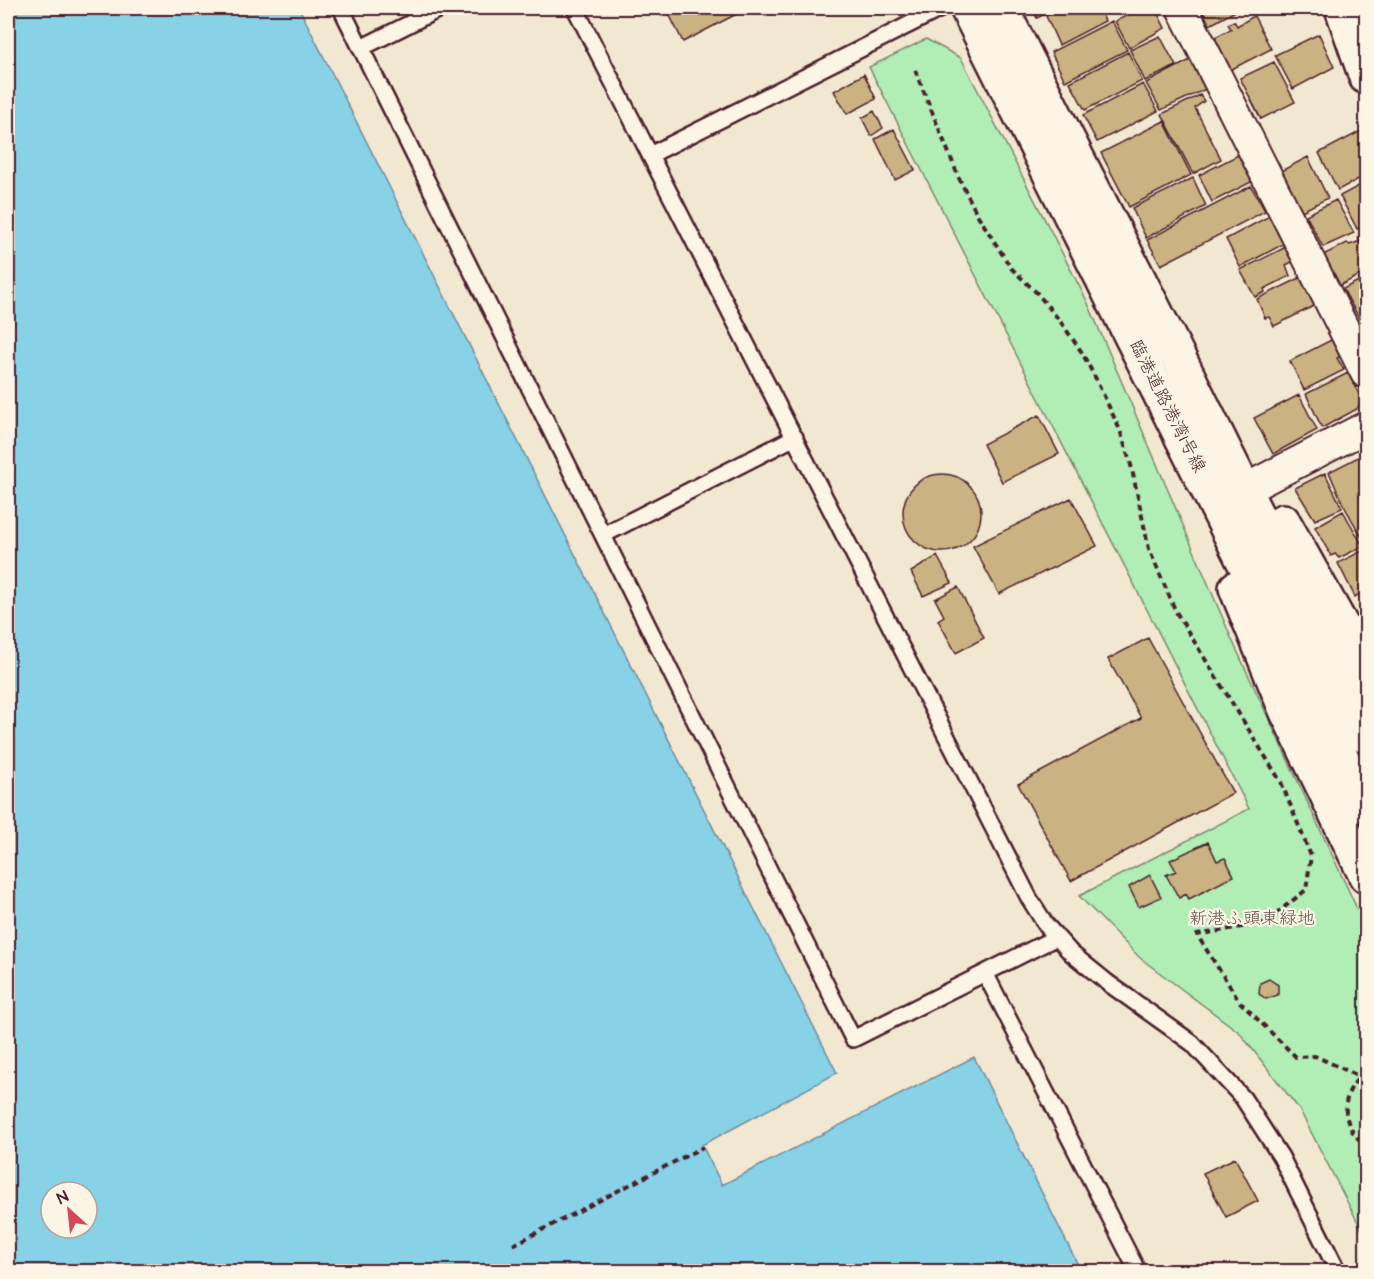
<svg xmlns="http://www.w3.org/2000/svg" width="1374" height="1279" font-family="'Architects Daughter','Klee One',sans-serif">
<rect width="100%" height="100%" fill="#f2e8d1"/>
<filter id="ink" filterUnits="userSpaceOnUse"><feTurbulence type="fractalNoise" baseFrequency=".0167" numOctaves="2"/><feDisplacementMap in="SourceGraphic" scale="12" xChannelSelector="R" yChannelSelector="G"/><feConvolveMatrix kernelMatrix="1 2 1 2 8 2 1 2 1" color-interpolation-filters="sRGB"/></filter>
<g filter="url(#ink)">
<path fill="#b0eeb6" stroke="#7d8670" stroke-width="1.5" d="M926 39 961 58 1087 301 1233 642 1366 928V1238L1299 1109 1239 1032 1140 958 1079 896 1249 809 869 67Z"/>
<path fill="#87d2e7" stroke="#6f8a9c" stroke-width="1.5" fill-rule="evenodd" d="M8 8H299L837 1073 702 1145 722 1185 974 1057 1081 1271H8ZM51 1192H87V1228H51Z"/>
<path fill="#cab282" stroke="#4a1f2b" stroke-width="1.5" d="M666 8H748L683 42Z
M1032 8H1057L1037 18Z
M1064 8H1099L1105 21 1059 45 1046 16Z
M1144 8H1155L1165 28 1129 48 1115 21Z
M1201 8H1241L1210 25Z
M1254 16 1271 49 1230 70 1213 38 1231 29 1228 24 1234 21 1237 26Z
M1112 21 1127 50 1065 81 1051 52Z
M1319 34 1334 67 1293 89 1275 55Z
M1160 36 1176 66 1145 81 1130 50Z
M1128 52 1142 81 1085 110 1070 82Z
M1194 58 1208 88 1161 110 1146 83Z
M1274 62 1295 102 1261 119 1240 78Z
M864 74 876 99 847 114 834 91Z
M1143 84 1158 111 1097 142 1083 115Z
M1200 95 1204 101 1195 108 1221 159 1193 174 1162 114Z
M874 111 883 128 871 136 862 118Z
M1164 121 1191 175 1129 207 1101 153Z
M894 129 915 170 895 180 875 139Z
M1361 131 1363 138 1361 142 1366 153V162L1364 164 1366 175 1338 190 1319 153Z
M1244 152 1257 179 1212 202 1199 175Z
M1308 157 1328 198 1302 211 1281 171Z
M1193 178 1206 206 1146 238 1132 208Z
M1366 182V224L1357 229 1340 196Z
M1251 186 1265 211 1161 265 1147 240Z
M1336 200 1354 233 1323 247 1306 215Z
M1275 213 1289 241 1240 267 1226 239Z
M1366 232V272L1337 287 1321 256 1347 243 1350 245 1360 241 1358 237Z
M1290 245 1298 259 1286 265 1290 276 1264 289 1265 292 1255 297 1240 270Z
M1306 275 1320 303 1274 326 1269 317 1265 318 1257 299Z
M1366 277V315L1359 318 1343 289Z
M1337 337 1345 354 1337 358 1344 370 1304 390 1290 361Z
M1348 373 1362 400 1357 409 1322 428 1306 394Z
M1299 395 1317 430 1273 454 1254 418Z
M1039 415 1059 454 1002 482 983 444Z
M1362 455 1366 457 1365 543 1343 504 1329 472Z
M1325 473 1342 508 1315 520 1295 488Z
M903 513a39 39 0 1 1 78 0a39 39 0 1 1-78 0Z
M1071 498 1097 546 999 594 973 546Z
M1343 511 1363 546 1339 558 1335 554 1331 556 1315 527Z
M1364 550 1366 555V590L1355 597 1338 563Z
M937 556 952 583 923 596 911 572Z
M958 587 984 638 956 653 938 620 944 616 935 599Z
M1148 638 1233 793 1071 881 1018 784 1141 718 1108 659Z
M1208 842 1217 861 1225 858 1234 876 1189 899 1186 894 1179 898 1166 875 1176 871 1170 860Z
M1150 875 1161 897 1139 907 1129 887Z
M1269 979 1278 985V995L1266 999 1259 994 1260 983Z
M1235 1158 1258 1201 1226 1217 1203 1173Z"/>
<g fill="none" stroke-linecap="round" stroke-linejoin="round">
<defs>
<path id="lane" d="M341 8 853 1039 1057 937
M575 8 1029 898 1046 925 1071 953 1108 983 1192 1043 1243 1098 1281 1157 1338 1272
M361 48 441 8
M650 155 942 8
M603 535 795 437
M985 973 1138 1272"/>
<path id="street" d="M1182 8 1366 373
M1244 490 1366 427"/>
<path id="secondary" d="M967 8 1366 806
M1001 8 1180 360 1366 736
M1342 8 1366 77
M1283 521 1366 669
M1236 588 1286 710 1366 876"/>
</defs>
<use href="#lane" stroke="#4a1f2b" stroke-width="20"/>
<use href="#street" stroke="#4a1f2b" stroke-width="34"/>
<use href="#secondary" stroke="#4a1f2b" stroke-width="38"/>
<path stroke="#4a1f2b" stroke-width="4" stroke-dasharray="6 4.5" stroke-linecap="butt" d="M915 70 959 178 977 214 1011 268 1037 293 1060 321 1081 351 1096 379 1120 430 1131 465 1149 549 1176 612 1281 782 1311 856 1306 890 1264 923 1197 935 1240 1002 1296 1057 1315 1056 1361 1077 1366 1089
M1366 1073C1338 1090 1340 1128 1366 1145
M513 1245 703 1147"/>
<use href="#lane" stroke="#fcf5e5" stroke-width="15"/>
<use href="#street" stroke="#fcf5e5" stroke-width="30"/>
<use href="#secondary" stroke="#fcf5e5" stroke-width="33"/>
</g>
</g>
<g text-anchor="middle" stroke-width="4.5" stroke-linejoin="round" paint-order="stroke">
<g font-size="18" fill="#4a1f2b" stroke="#fcf5e5">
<text transform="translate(1168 406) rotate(63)" y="6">臨港道路港湾1号線</text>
</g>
<g font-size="18" fill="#64534e" stroke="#fcf5e5">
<text x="1252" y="924">新港ふ頭東緑地</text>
</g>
</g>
<rect width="1374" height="1279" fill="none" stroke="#fcf5e5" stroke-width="30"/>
<rect x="15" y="15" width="1344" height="1249" fill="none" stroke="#4a1f2b" stroke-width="2" filter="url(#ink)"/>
<g transform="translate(69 1210) rotate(333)"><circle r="28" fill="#fcf5e5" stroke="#b59f9b" stroke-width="1.5"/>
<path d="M0-4.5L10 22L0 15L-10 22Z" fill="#d1495b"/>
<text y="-9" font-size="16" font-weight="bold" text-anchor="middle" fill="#4a1f2b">N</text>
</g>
</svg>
